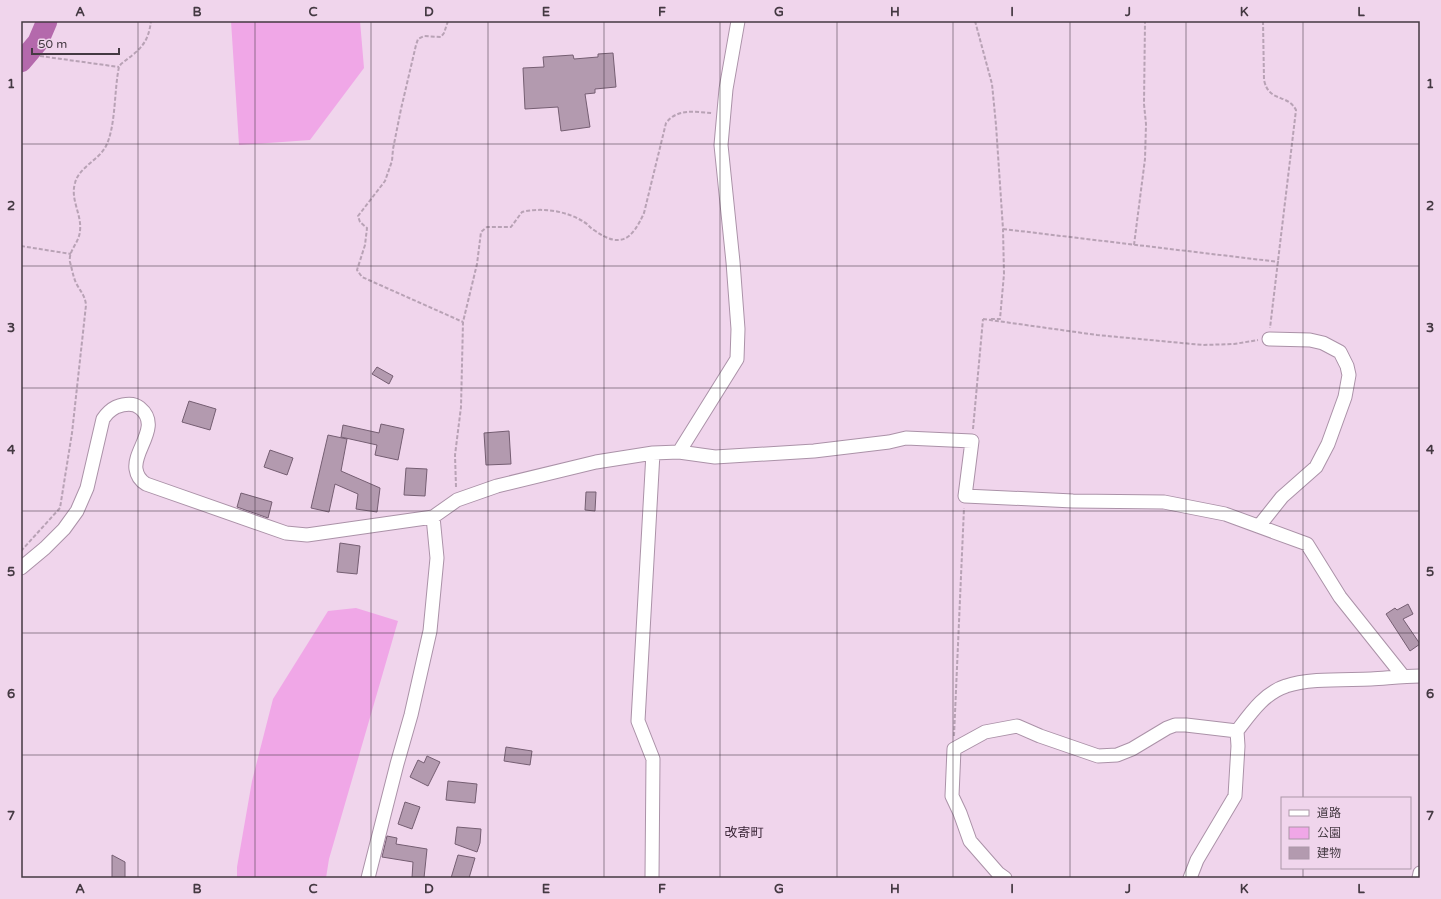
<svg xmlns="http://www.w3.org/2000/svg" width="1441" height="899" font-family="'Varela Round','Noto Sans JP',sans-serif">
<rect width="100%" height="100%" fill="#f0d5ec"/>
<path fill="#f0a7e7" d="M231 21H360L364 68 310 140 239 145Z
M356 608 398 621 329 859 326 878H237V867L252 781 273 699 328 611Z"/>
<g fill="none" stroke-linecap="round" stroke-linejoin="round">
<path stroke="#b469ac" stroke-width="21" d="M21 62 38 42 47 21"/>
</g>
<path fill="#b39aaf" stroke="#755e72" d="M613 53 616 87 595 89V93L585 94 590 127 561 131 558 107 525 109 523 68 544 67 543 57 573 55 574 59 598 57V54Z
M377 367 393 376 389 384 372 374Z
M189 401 216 409 210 430 182 422Z
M381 424 404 429 398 460 375 455 377 445 341 437 343 425 379 433Z
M509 431 511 464 486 465 484 433Z
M328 435 347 439 341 471 380 488 377 512 356 509 358 494 335 484 329 512 311 508Z
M270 450 293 458 287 475 264 467Z
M406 468 427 469 425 496 404 495Z
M586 492H596L595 511 585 510Z
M241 493 272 502 268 518 237 507Z
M340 543 360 546 357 574 337 572Z
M1408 604 1413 614 1403 619 1420 644 1410 651 1386 614 1395 608 1397 610Z
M506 747 532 751 530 765 504 761Z
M427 756 440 762 428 786 410 777 418 760 424 763Z
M448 781 477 784 475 803 446 800Z
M405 802 420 807 412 829 398 824Z
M457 827 481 829 480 843 477 852 455 844Z
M387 836 397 838 396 844 427 849 424 878H412L413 862 382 857Z
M112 855 125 862V878H112Z
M458 855 475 858 469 878H451Z"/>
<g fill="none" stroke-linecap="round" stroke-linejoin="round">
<defs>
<path id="street" d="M679 452 737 359 738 329 733 262 721 145 726 89 738 21
M1259 526 1282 497 1316 467 1328 444 1345 397 1349 375 1347 366 1340 352 1323 343 1310 340 1269 339
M21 568 45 548 64 529 77 511 87 488 103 419C107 413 110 410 116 407 124 404 133 402 140 408 162 426 133 450 136 469 137 476 141 481 146 484L286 533 307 535 433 517 457 500 497 486 596 462 653 453 679 452 715 457 814 451 889 442 906 438 972 441 965 496 1073 501 1164 502 1225 514 1307 544 1340 597 1403 676
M368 878 397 764 411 715 430 631 437 558 433 517
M652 878 653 759 638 721 653 453
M1005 878 998 873 970 841 960 813 952 796 954 749 985 732 1017 726 1040 736 1098 756 1117 755 1132 749 1167 728 1175 725H1186L1237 731
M1190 878 1197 860 1235 796 1238 746 1237 731C1250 714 1264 693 1286 686 1308 678 1347 680 1371 679 1388 678 1403 676 1420 676
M1419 878 1420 873"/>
</defs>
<use href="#street" stroke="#ab92a8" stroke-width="15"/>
<path stroke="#b8a2b5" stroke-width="2" stroke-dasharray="4 2" stroke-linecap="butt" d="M448 21 444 33 441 37 424 36 418 39 416 45 401 109 393 149 392 161 385 181 358 216 360 222 367 228 365 245 357 270 362 277 463 322
M975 21 992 84 996 125 1003 229 1004 274 1000 319H990
M1263 21 1264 80C1269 103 1287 93 1296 110L1270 328
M40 56 119 67
M1003 229 1279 262
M1134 245 1145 159 1146 124 1144 104 1145 21
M21 246 71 254
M983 319 1097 335 1203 345 1234 344 1258 340
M973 429 983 319
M456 487 455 455 461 407 463 322 477 264 481 232 487 227H511L522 212C542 207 567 211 584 222 588 224 590 228 594 230 620 249 632 240 644 213L666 123C677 108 696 112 712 113
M21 551 60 508 72 433 86 305C85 295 80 291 76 283 73 276 72 269 70 262 68 251 79 243 80 231 82 214 70 200 75 183 79 167 99 160 106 146 116 126 114 90 119 67L121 64C139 50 148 45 151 21
M954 736 964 508"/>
<use href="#street" stroke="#fff" stroke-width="13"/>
</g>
<path fill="none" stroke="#443942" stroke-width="1" stroke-opacity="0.55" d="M138 21V878M255 21V878M371 21V878M488 21V878M604 21V878M720 21V878M837 21V878M953 21V878M1070 21V878M1186 21V878M1303 21V798M21 144H1420M21 266H1420M21 388H1420M21 511H1420M21 633H1420M21 755H1420M1303 868V878"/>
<g text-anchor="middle" stroke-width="4" stroke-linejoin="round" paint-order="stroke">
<g font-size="13" fill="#392536" stroke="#f0d5ec">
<text x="744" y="837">改寄町</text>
</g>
</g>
<rect width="1441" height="899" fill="none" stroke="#f0d5ec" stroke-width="44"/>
<rect x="1281" y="797" width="130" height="72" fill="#f0d5ec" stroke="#ab97a8"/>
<rect x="1289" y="810" width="20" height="6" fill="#ffffff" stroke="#ab97a8"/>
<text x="1317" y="817" font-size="12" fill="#443942">道路</text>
<rect x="1289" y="827" width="20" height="12" fill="#f0a7e7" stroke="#ab97a8"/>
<text x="1317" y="837" font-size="12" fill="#443942">公園</text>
<rect x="1289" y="847" width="20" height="12" fill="#b39aaf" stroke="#ab97a8"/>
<text x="1317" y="857" font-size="12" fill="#443942">建物</text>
<path d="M32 48v6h87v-6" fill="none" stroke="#443942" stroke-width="2"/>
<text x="38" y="48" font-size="12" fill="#443942" stroke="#f0d5ec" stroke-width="3" paint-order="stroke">50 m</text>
<rect x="22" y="22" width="1397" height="855" fill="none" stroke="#443942" stroke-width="1.5"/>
<g font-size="13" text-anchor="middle" font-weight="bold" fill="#443942">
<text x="80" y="16">A</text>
<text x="197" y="16">B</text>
<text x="313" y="16">C</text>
<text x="429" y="16">D</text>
<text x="546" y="16">E</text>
<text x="662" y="16">F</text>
<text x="779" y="16">G</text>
<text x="895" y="16">H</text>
<text x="1012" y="16">I</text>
<text x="1128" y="16">J</text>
<text x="1244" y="16">K</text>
<text x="1361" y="16">L</text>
<text x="11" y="88">1</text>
<text x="1430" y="88">1</text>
<text x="11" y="210">2</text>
<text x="1430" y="210">2</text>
<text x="11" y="332">3</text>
<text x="1430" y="332">3</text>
<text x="11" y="454">4</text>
<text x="1430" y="454">4</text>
<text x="11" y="576">5</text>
<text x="1430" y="576">5</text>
<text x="11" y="698">6</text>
<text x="1430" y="698">6</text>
<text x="11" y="820">7</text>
<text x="1430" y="820">7</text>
<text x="80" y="893">A</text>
<text x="197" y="893">B</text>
<text x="313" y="893">C</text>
<text x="429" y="893">D</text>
<text x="546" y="893">E</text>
<text x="662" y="893">F</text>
<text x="779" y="893">G</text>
<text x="895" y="893">H</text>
<text x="1012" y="893">I</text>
<text x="1128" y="893">J</text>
<text x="1244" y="893">K</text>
<text x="1361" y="893">L</text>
</g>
</svg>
